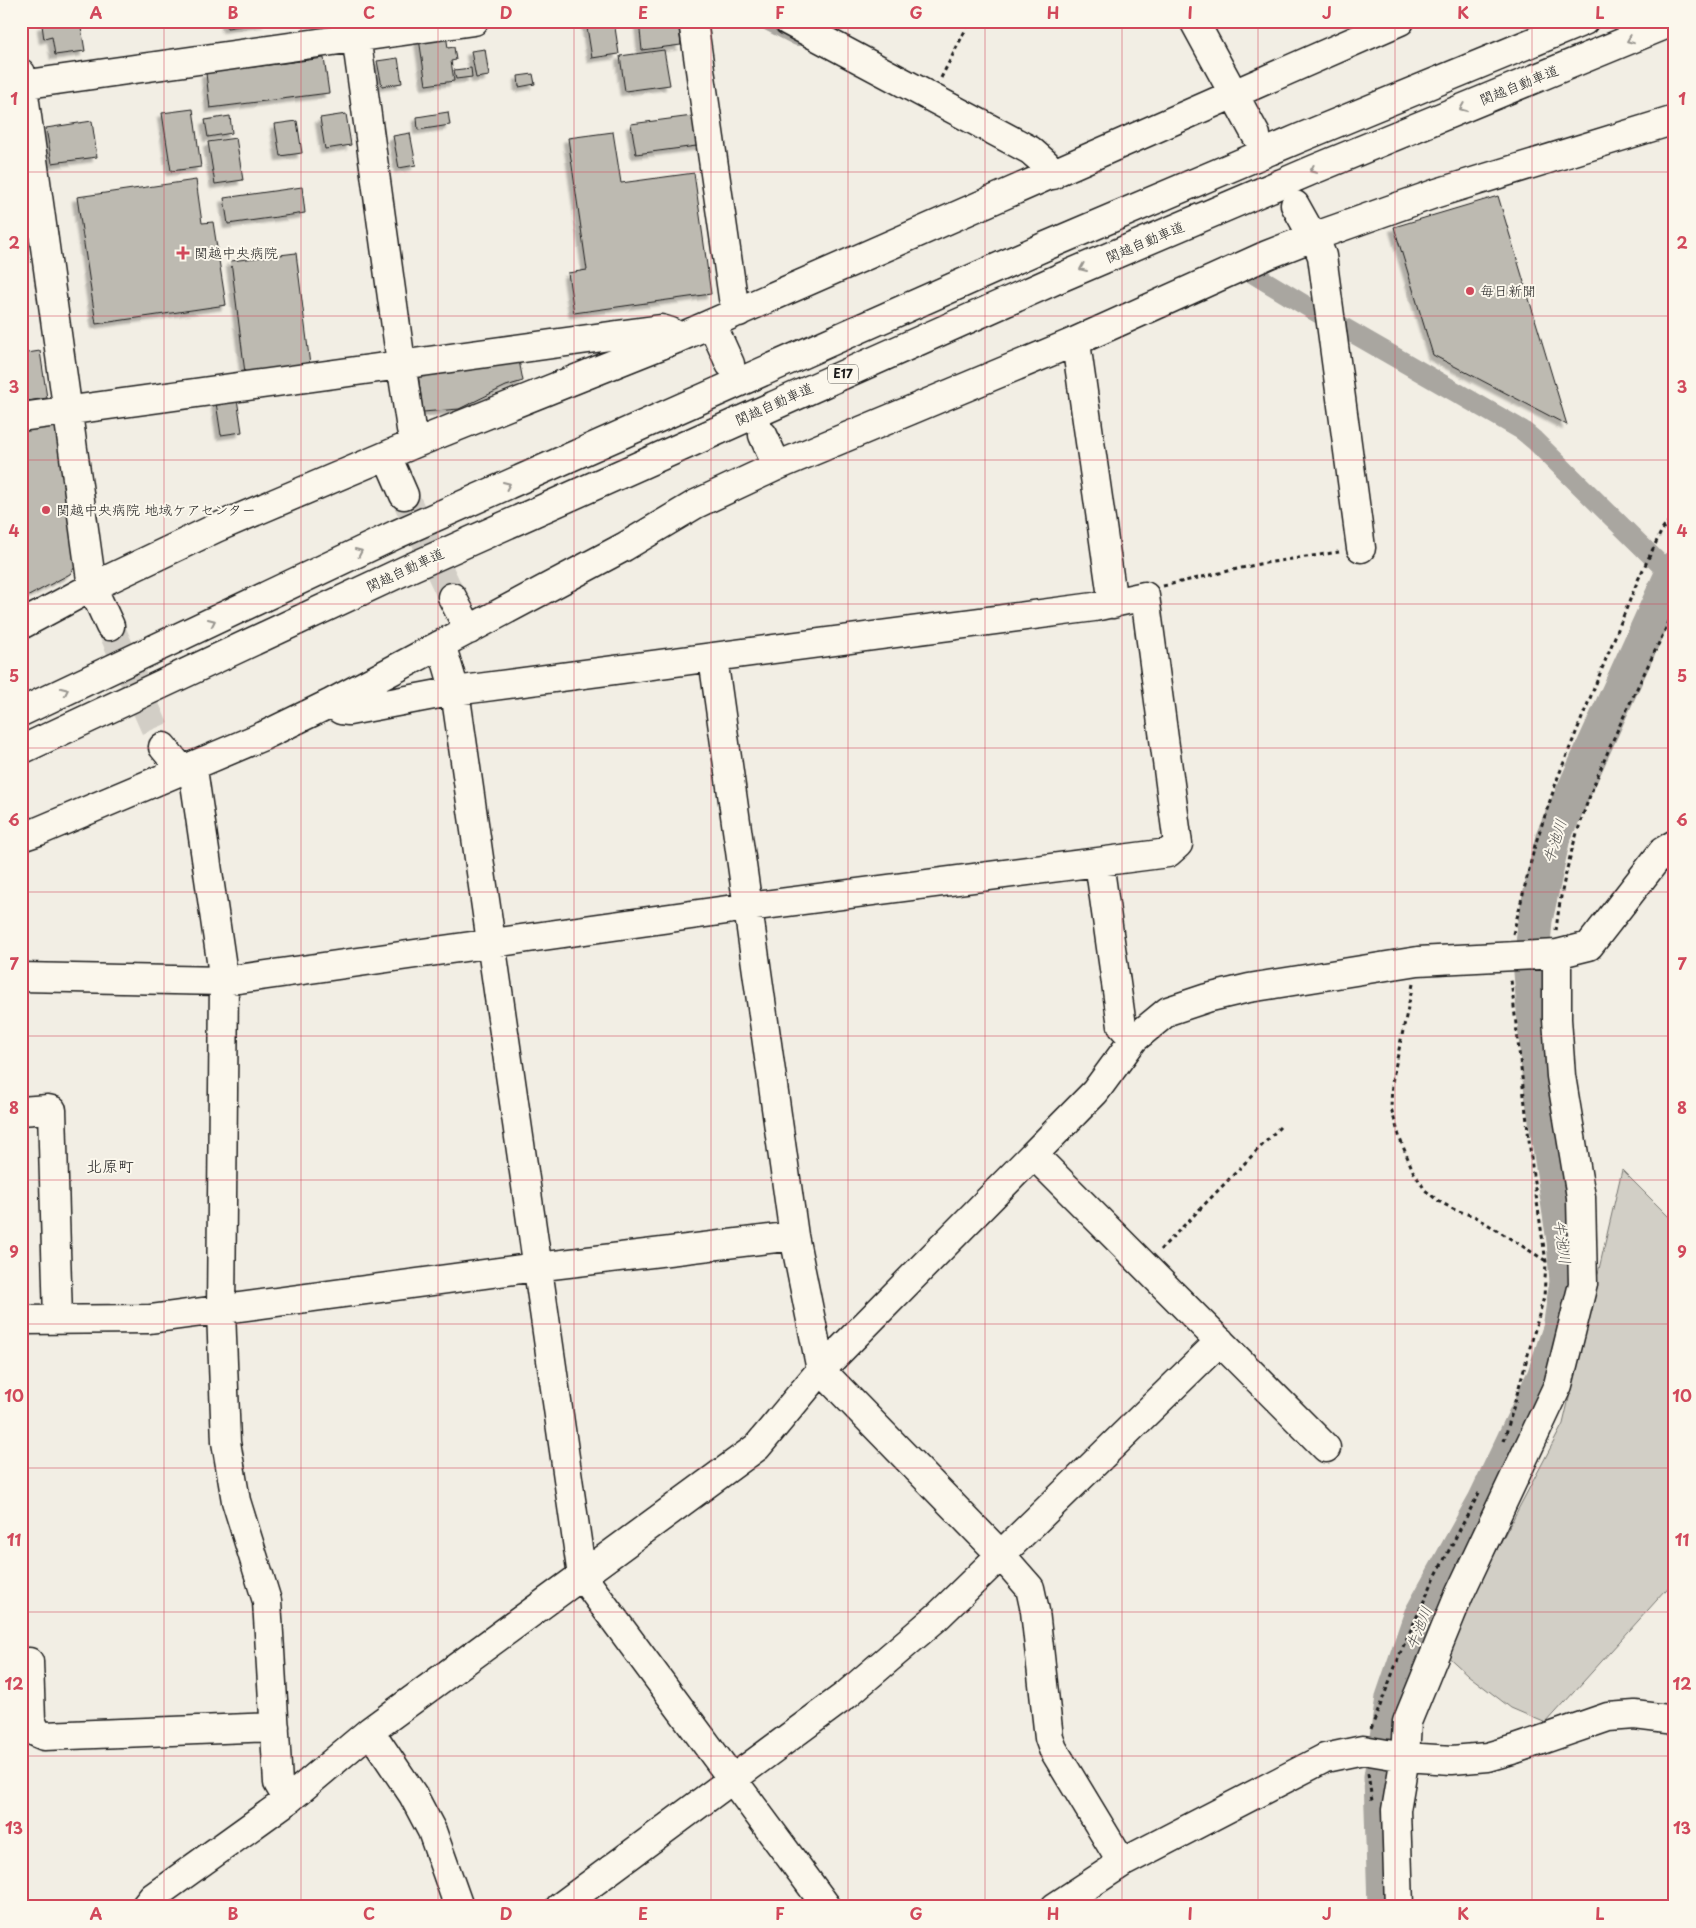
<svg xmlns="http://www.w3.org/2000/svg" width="1696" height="1928" font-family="'Playpen Sans','Klee One',sans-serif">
<defs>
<filter id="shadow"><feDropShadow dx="-4.5" dy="4.5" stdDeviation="1" flood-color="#0004"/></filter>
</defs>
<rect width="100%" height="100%" fill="#f2eee4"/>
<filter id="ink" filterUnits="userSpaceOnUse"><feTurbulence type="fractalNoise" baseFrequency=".02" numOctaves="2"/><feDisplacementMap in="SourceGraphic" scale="10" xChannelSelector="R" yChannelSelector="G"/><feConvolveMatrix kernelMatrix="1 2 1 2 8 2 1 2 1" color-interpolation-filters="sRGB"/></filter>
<g filter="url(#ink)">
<path fill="#d2cfc6" stroke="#777671" d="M1622 1170 1675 1223V1580L1546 1723 1511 1708 1468 1675 1443 1652 1563 1424Z"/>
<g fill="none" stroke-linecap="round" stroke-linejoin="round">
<path stroke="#a9a6a0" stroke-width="20" d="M769 21 798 36
M1252 273 1313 310 1522 430 1534 440 1675 579"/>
<path stroke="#a9a6a0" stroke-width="35" d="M1385 1907 1381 1777 1393 1698 1421 1616 1485 1501 1544 1377 1560 1329 1567 1282 1564 1241 1539 1073 1531 972 1535 920 1553 837 1675 568"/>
</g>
<path fill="#bdbab1" stroke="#1c1c1c" filter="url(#shadow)" d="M64 21H80L85 51 55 55 52 37 44 39 42 25Z
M226 21H267V22L227 28Z
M586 21H614L619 54 592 58Z
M639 21H678L681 45 642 50Z
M445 28 448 48 454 47 456 60 451 61 454 81 426 85 418 32Z
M485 49 489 76 476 78 471 51Z
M664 50 670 85 625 91 620 56Z
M324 58 329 93 210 108 206 73Z
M398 58 402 83 382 86 377 61Z
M471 68 472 77 456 79 454 70Z
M533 74 535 84 519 87 518 76Z
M193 109 201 167 171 171 162 113Z
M448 112 450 125 418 130 417 117Z
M346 114 351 145 325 149 320 118Z
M700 115 704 145 636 154 631 124Z
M230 116 232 133 208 137 205 120Z
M92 121 97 157 52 163 46 128Z
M297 121 302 153 280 156 275 124Z
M613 132 621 183 694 173 711 294 574 313 568 273 587 270 568 138Z
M410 133 416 165 399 168 393 136Z
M236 138 243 180 215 184 208 142Z
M196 180 202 223 213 222 226 305 96 324 77 197Z
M302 187 305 213 228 224 224 198Z
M32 193 37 224 21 226V194Z
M1498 196 1567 425 1433 355 1394 227Z
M296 253 310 365 245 373 231 261Z
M517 350 523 381 506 386 459 409 423 412 417 366Z
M40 351 47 398 21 402V354Z
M236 392 242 432 221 435 215 396Z
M63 416 77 564 70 574 21 600V547L24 546 21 529V422Z"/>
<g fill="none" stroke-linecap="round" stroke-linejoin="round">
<path stroke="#d2cec6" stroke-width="28" stroke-dasharray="28 14" stroke-linecap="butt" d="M1256 135 1295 204
M730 364 763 435
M404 495 452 597
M110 626 163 747"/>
<defs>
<path id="minor" d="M354 21 401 363 411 429 416 443
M693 21 733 298 739 312
M788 21 1030 150 1046 164 1053 175
M1194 21 1256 135
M21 73 92 587 110 626
M21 85 474 21
M1295 205 1318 246 1322 256 1361 548
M712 324 730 364
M1074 342 1077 350 1113 604
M21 417 661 329 671 332 676 339
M763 435 777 466
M387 456 404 495
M452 597 469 630
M21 625 92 587 216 528 416 443 676 339 1400 21
M440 645 445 657 455 691 582 1576 827 1907
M713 658 794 1236 821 1370 1001 1555 1030 1588 1035 1611 1049 1738 1053 1749 1122 1863 1325 1758 1363 1750 1405 1757 1452 1760 1487 1757 1515 1749 1608 1717 1635 1715 1675 1720
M163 747 182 770 194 776 224 981 221 1311 226 1442 236 1501 267 1601 278 1783 288 1800
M21 837 39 831 263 736 331 703 624 547 696 504 777 466 1074 342 1267 255 1313 237 1437 193 1675 120
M1099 862 1122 1026 1134 1039
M21 977 224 981 748 907 1168 853 1178 844 1145 596 1094 607 455 691 349 711 341 710 331 703
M21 1111 48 1109 52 1110 58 1319
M1034 1155 1326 1448
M21 1320 150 1319 536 1267 794 1236
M29 1662 31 1720 37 1733 44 1736 275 1727
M370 1731 413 1795 432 1831 459 1907
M145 1907 153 1897 288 1800 370 1731 757 1447 821 1370 1095 1092 1134 1039 1168 1011 1207 998 1249 988 1418 961 1557 954 1589 946 1663 851 1675 844
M560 1907 846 1695 937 1617 1220 1341
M1055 1907 1122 1863
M1399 1907 1396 1810 1405 1757 1407 1722 1459 1595 1558 1385 1583 1284 1581 1197 1561 1076 1557 1019V954"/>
<path id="highway" d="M21 712 397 534 1046 246 1300 138 1584 21
M21 750 410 568 1062 277 1315 169 1675 21"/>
</defs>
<use href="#minor" stroke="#1c1c1c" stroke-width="31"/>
<use href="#highway" stroke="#1c1c1c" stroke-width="31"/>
<path stroke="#1c1c1c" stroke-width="3" stroke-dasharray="4 4" stroke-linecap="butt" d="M941 78 970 21
M1163 586 1259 564 1339 552
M1556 931C1568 816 1627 712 1675 609
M1513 934 1535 845 1558 777 1638 580 1662 530 1675 513
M1413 984 1392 1082 1391 1108 1400 1139 1413 1171 1425 1190 1437 1200 1453 1209 1476 1217 1546 1261
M1160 1250 1280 1127
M1504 1441 1544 1297 1546 1262 1533 1175 1511 980
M1371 1729 1402 1649 1434 1579 1480 1491
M1368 1773 1372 1801"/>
<use href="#minor" stroke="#fbf7ec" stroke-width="28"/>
<use href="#highway" stroke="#fbf7ec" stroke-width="28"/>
</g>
<defs><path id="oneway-chevron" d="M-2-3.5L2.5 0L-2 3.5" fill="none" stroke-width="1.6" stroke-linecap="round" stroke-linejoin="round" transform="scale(1.25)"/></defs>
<g stroke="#97948e">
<use href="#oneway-chevron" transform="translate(1630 40) rotate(158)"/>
<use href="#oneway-chevron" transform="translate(1463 108) rotate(158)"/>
<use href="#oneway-chevron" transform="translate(1313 170) rotate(157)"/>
<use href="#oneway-chevron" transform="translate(1083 268) rotate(157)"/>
<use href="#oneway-chevron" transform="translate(507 485) rotate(-24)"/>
<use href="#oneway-chevron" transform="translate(359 552) rotate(-25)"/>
<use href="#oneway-chevron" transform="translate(212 622) rotate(-25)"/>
<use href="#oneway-chevron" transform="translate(65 691) rotate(-25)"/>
</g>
</g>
<path fill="none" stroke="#d1495b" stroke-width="1" stroke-opacity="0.55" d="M164 21V1907M301 21V1907M438 21V1907M574 21V1907M711 21V1907M848 21V1907M985 21V1907M1122 21V1907M1258 21V1907M1395 21V1907M1532 21V1907M21 172H1675M21 316H1675M21 460H1675M21 604H1675M21 748H1675M21 892H1675M21 1036H1675M21 1180H1675M21 1324H1675M21 1468H1675M21 1612H1675M21 1756H1675"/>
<g fill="#d1495b" stroke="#fbf7ec" stroke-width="2">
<path d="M180.5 245.5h5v5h5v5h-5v5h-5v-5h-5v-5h5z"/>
<circle cx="1470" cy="291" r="5"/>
<circle cx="46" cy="510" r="5"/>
</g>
<g text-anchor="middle" stroke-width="4" stroke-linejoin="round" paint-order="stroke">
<rect fill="#fbf7ec" stroke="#5f5e5a" stroke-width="1" x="828" y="364.5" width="30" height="19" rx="4"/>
<g font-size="12" font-weight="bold" fill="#1c1c1c">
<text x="843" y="378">E17</text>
</g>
<g font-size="14" fill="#1c1c1c" stroke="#fbf7ec">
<text transform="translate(1519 85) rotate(-22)" y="5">関越自動車道</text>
<text transform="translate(1145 242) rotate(-23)" y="5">関越自動車道</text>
<text transform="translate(774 404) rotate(-24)" y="5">関越自動車道</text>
<text transform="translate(405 570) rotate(-25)" y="5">関越自動車道</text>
</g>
<g font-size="14" fill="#1c1c1c" stroke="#fbf7ec" text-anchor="start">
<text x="194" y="258">関越中央病院</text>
<text x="1480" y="296">毎日新聞</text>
<text x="56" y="515">関越中央病院 地域ケアセンター</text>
</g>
<g font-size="15" font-style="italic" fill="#545351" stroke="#fbf7ec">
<text transform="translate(1555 841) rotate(-72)" y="5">牛池川</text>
<text transform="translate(1562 1242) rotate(82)" y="5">牛池川</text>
<text transform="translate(1419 1628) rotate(-68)" y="5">牛池川</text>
</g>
<g font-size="16" fill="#1c1c1c" stroke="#fbf7ec">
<text x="110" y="1172">北原町</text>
</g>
</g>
<rect width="1696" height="1928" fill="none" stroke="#fbf7ec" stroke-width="55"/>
<rect x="28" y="28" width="1640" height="1872" fill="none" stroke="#d1495b" stroke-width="2"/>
<g font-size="16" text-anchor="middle" font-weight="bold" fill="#d1495b">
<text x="96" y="19">A</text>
<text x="233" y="19">B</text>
<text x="369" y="19">C</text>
<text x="506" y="19">D</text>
<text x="643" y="19">E</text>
<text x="780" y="19">F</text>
<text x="916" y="19">G</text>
<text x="1053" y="19">H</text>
<text x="1190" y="19">I</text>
<text x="1327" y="19">J</text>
<text x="1463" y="19">K</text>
<text x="1600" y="19">L</text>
<text x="14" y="105">1</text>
<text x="1682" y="105">1</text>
<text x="14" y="249">2</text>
<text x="1682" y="249">2</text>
<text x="14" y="393">3</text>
<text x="1682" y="393">3</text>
<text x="14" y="537">4</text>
<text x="1682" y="537">4</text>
<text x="14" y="682">5</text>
<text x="1682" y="682">5</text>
<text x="14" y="826">6</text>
<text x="1682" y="826">6</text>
<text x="14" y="970">7</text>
<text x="1682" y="970">7</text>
<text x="14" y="1114">8</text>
<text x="1682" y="1114">8</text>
<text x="14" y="1258">9</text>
<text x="1682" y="1258">9</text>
<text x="14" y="1402">10</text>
<text x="1682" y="1402">10</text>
<text x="14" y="1546">11</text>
<text x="1682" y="1546">11</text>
<text x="14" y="1690">12</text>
<text x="1682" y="1690">12</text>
<text x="14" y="1834">13</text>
<text x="1682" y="1834">13</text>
<text x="96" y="1920">A</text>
<text x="233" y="1920">B</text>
<text x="369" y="1920">C</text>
<text x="506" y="1920">D</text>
<text x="643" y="1920">E</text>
<text x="780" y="1920">F</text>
<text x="916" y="1920">G</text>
<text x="1053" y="1920">H</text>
<text x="1190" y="1920">I</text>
<text x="1327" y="1920">J</text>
<text x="1463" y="1920">K</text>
<text x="1600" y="1920">L</text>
</g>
</svg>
